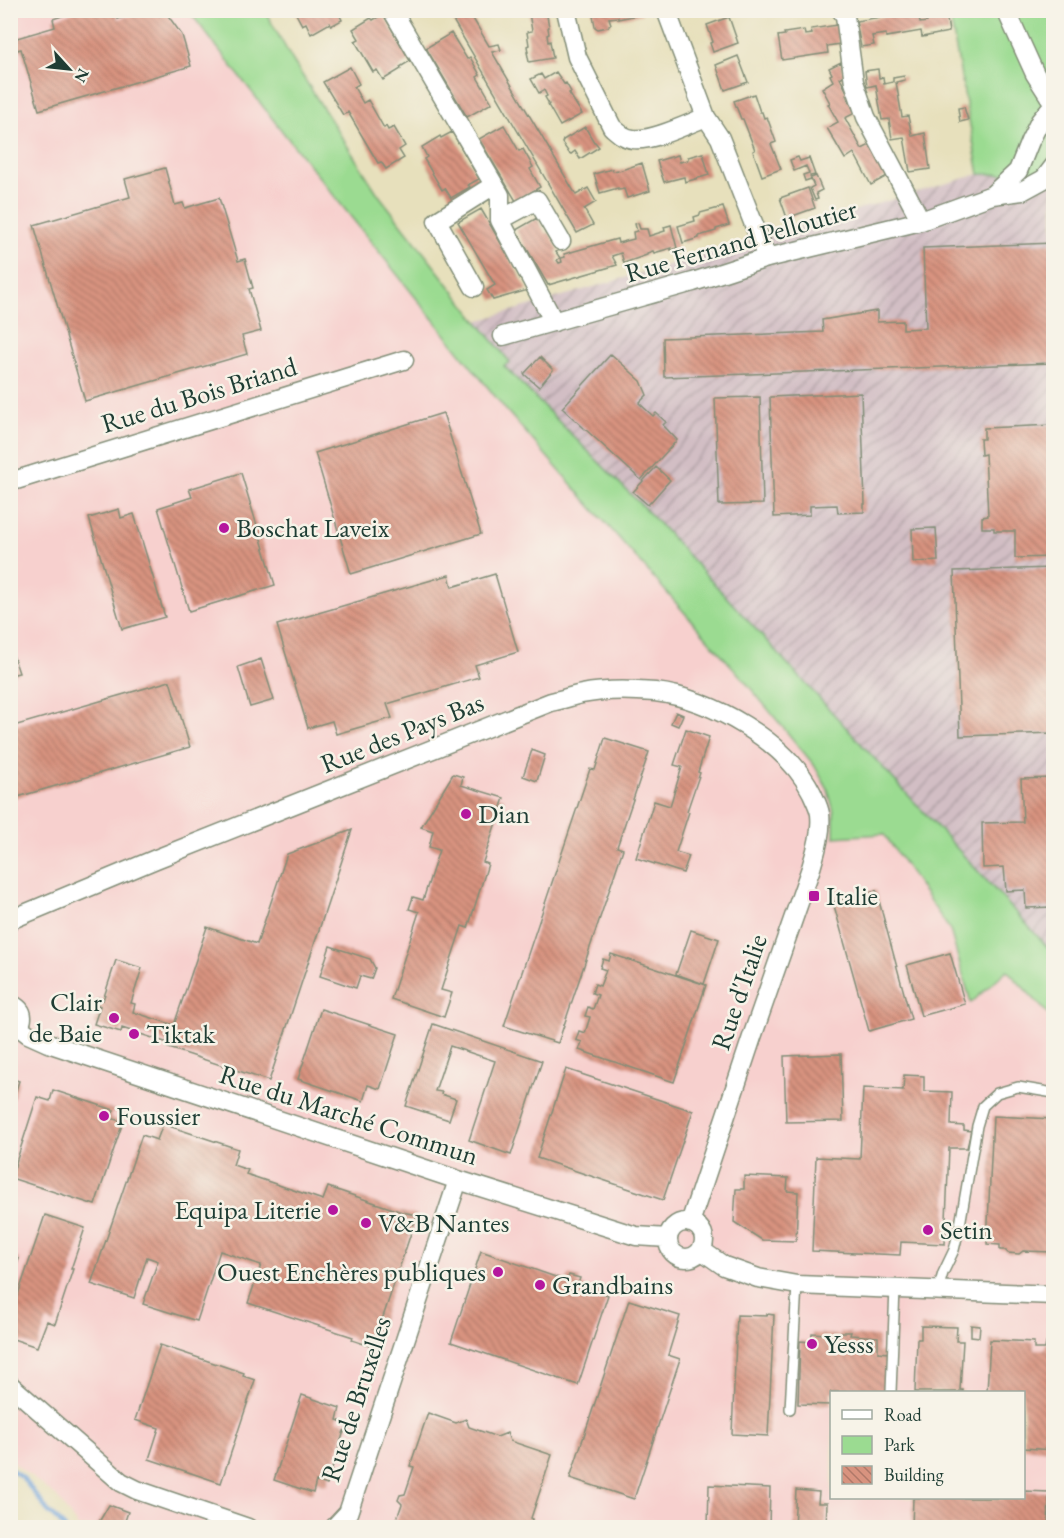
<svg xmlns="http://www.w3.org/2000/svg" width="1064" height="1538" font-family="'EB Garamond',serif">
<defs>
<pattern id="industrial-furrows" width="10" height="10" patternUnits="userSpaceOnUse" patternTransform="scale(1.5)"><rect width="10" height="10" fill="#d2bec4"/><path d="M-1 1l2-2M0 10L10 0M9 11l2-2" fill="none" stroke="#aa9ca0"/></pattern>
<pattern id="building-back-hatch" width="6" height="6" patternUnits="userSpaceOnUse" patternTransform="scale(1.5)"><rect width="6" height="6" fill="#d8937f"/><path d="M-1 5l2 2M0 0l6 6M5-1l2 2" fill="none" stroke="#af7969"/></pattern>
</defs>
<rect width="100%" height="100%" fill="#f7f3e8"/>
<filter id="ink" filterUnits="userSpaceOnUse"><feTurbulence type="fractalNoise" baseFrequency=".0167" numOctaves="2"/><feDisplacementMap in="SourceGraphic" scale="12" xChannelSelector="R" yChannelSelector="G"/><feConvolveMatrix kernelMatrix="1 2 1 2 8 2 1 2 1" color-interpolation-filters="sRGB"/></filter>
<filter id="wash" filterUnits="userSpaceOnUse"><feTurbulence type="fractalNoise" baseFrequency=".008" numOctaves="4" result="noise"/><feDisplacementMap in="SourceGraphic" scale="24" xChannelSelector="R" yChannelSelector="G"/><feGaussianBlur stdDeviation="1.35" result="paint"/><feColorMatrix in="noise" values="0 0 0 0 0 0 0 0 0 0 0 0 0 0 0 0 0 1.4 0 .05"/><feComposite in="paint" operator="in"/></filter>
<g filter="url(#wash)">
<rect width="100%" height="100%" fill="#e7e0bc"/>
<path fill="#f7d0ce" fill-rule="evenodd" d="M10 11H189L282 131 814 765 828 790 834 812V836L884 834 950 930 971 1003 1007 970 1053 1019V1527H78L57 1497 11 1461ZM832 1392H1024V1498H832Z"/>
<path fill="url(#industrial-furrows)" d="M979 174 1032 175 1053 178V953L653 517 504 366 510 361 477 321Z"/>
<path fill="#9bdb91" stroke="#5d8c62" stroke-width="1.5" d="M189 11H265L293 61 378 194 477 321 510 362 504 366 653 517 1053 953V1019L1007 970 971 1003 950 930 884 834 834 837V812L828 790 814 765 743 679 506 410 282 131Z
M949 11H1053V178L1032 175 979 174Z"/>
<g fill="none" stroke-linecap="round" stroke-linejoin="round">
<path stroke="#6da2d9" stroke-width="4.5" d="M10 1469 22 1477 47 1510 65 1528"/>
</g>
<g id="blocks">
<path fill="url(#building-back-hatch)" d="M80 10H115L118 19 148 10H164L182 35 191 66 39 110 21 49 10 52V40L55 27 53 19Z
M294 10H337L342 20 331 26 330 23 311 34 306 23 302 25Z
M447 10H468L489 46 499 44 501 50 492 52 576 195 588 188 596 202 584 209 593 225 577 233Z
M546 10 549 27 548 28 549 34 547 35 548 42 550 41 553 58 529 62 527 52H528L527 46 529 45 527 32 532 31 529 13Z
M592 10H641L642 14 618 19V17L609 18 611 24 608 27 598 29 595 27Z
M918 11 920 23 927 22 926 16 946 13 949 32 922 37 921 31 886 37V34L872 36 874 45 861 47 856 21Z
M383 14 410 61 400 67 401 69 383 80 377 70 373 72 355 41 359 39 353 29 371 18 373 20Z
M729 17 738 43 713 52 710 43 713 42 707 25Z
M837 25 840 44 827 46 828 53 782 60 778 36 785 35 784 33 804 30 805 35 812 34 811 29Z
M451 33 467 59 470 57 480 75 477 77 492 103 467 117 426 48Z
M738 56 748 82 725 90 716 65Z
M841 62 845 75 840 78 848 94 846 95 855 113 845 118 862 149 872 144 889 175 871 185 854 153 845 159 827 128 838 122 828 104 830 103 822 88 833 81 830 75 832 74 829 68Z
M350 67 359 84 354 87 363 103 368 100 384 128 386 126 388 130 394 127 405 146 399 150 404 158 386 169 381 162 378 163 348 112 343 115 323 82Z
M878 69 879 78 883 77 884 84 893 82V78L904 76 905 80 896 82 902 117 908 116 912 136 925 133 930 169 910 172 904 137 892 139 889 119 882 120 876 85 867 87 865 71Z
M556 72 564 84 566 83 571 92 569 93 582 114 560 126 548 105 549 104 545 97 547 96 544 90 539 93 531 79 541 74 544 79Z
M754 94 760 112H762L764 118 767 117 776 142 771 144 781 169 762 176 753 151 755 150 743 119H741L734 101Z
M964 107 968 120 960 122 958 108Z
M504 125 519 151 523 149 533 167 530 169 540 187 516 201 479 139Z
M585 127 594 142H595L599 147 580 159 575 151 571 154 569 153 562 143 563 140Z
M452 132 479 179 468 185 470 187 451 198 445 188 442 190 424 159 427 157 422 147 440 136 441 138Z
M703 153 709 175 685 182 684 177 664 182 657 161 678 155 680 162 688 160V157Z
M798 157 800 161 809 158 815 175 810 176 811 178 816 176 822 190 816 193 818 199 815 200 810 188 814 186 811 179 805 181 803 175 809 173 806 166 794 171 790 160Z
M642 163 650 191 627 198 624 189 618 190V188L600 193 594 174 612 169 613 171 618 170 619 171Z
M165 168 175 205 183 203 185 208 219 198 238 261 245 259 253 288 249 289 261 331 242 336 247 354 85 401 34 225 130 197 125 179Z
M808 188 815 208 787 218 780 198Z
M723 207 729 225 716 229V231L699 236V238L683 243 678 226 695 221 694 217 700 215V213Z
M481 209 528 290 493 300 487 290 495 285 458 222Z
M537 218 546 234 549 232 559 250 556 252 560 258 557 260 559 263 562 262 561 258 565 257 564 254 617 239 618 243 634 239 633 232 637 231 635 224 638 223 640 229H647L649 236 665 231 664 227 671 225 677 248 671 250V248L654 253 653 251 647 253V255L624 263 621 253 612 256 617 265 548 285 516 230Z
M1053 243V363L664 377 663 338 823 332 822 320 877 311V322L903 321V329L926 328 923 248Z
M611 354 641 381 647 395 639 403 653 416 656 413 666 422 663 425 677 440 641 480 562 408Z
M540 357 553 370 539 387 524 374Z
M861 393 865 504H864V512L838 513 837 505 810 506V515L774 517 770 397Z
M760 397 763 504 719 505 715 398Z
M443 413 481 534 351 574 315 453Z
M1053 425V557L1015 558V531H994V528H982V517L988 516 985 454 981 455 980 439H984V428Z
M656 467 670 480 648 505 633 492Z
M241 473 275 585 189 611 158 508 192 497 189 489Z
M119 509 121 518 134 514 165 617 122 629 89 518Z
M936 528 938 561 913 562 912 529Z
M1053 568V733L960 736 954 571Z
M495 574 518 652 475 665 479 677 387 704 392 718 336 734 332 721 308 728 277 625 449 575 452 587Z
M10 646 19 673 10 675Z
M261 659 274 700 250 707 238 667Z
M170 681 190 747 14 798 12 792 10 793V727Z
M676 712 683 715 678 726 671 723Z
M686 729 709 737 698 772 700 773 687 811 689 812 676 852 689 856 683 873 636 858 654 801 670 806 682 767 674 765Z
M605 738 649 752 617 847 623 849 558 1043 504 1026 590 769 595 770Z
M532 750 545 755 537 781 523 776Z
M453 774 463 777 461 785 504 798 483 862 488 864 468 928 462 926 441 990 452 993 444 1017 391 999 419 912 409 909 413 897 423 900 439 850 429 847 433 831 421 827Z
M1053 778V907L1026 908 1025 890 1006 891 1004 867 983 868 982 823 1023 822 1021 779Z
M352 830 269 1081 166 1047 168 1043 122 1028 121 1032 94 1024 100 1006 96 1004 98 998 103 1000 116 960 142 968 131 1003 135 1004 133 1012 174 1025 207 927 257 944 287 854Z
M876 890 911 1019 869 1031 833 902Z
M691 930 719 939 704 984 676 974Z
M330 946 370 959 375 968 371 979 360 976 356 988 320 976Z
M950 953 965 1004 921 1016 907 965Z
M611 954 706 985 674 1082 579 1050 582 1042 576 1040 579 1031 585 1033 590 1017 585 1016 588 1007 593 1009 598 995 592 993 595 984 600 986 606 970 600 968 603 959 609 961Z
M321 1009 398 1034 380 1089 368 1085 363 1101 298 1079Z
M433 1024 542 1061 511 1155 469 1140 495 1061 450 1046 435 1091 442 1092 441 1094 456 1099 449 1120 406 1106Z
M841 1054 843 1121 786 1122 784 1056Z
M566 1069 693 1111 663 1200 537 1158Z
M904 1075 924 1076V1091L952 1092 951 1125 964 1126V1130L971 1131 967 1148H949L945 1244 901 1242 900 1255 812 1251 816 1157 860 1159 863 1088 903 1090Z
M10 1078 19 1081 11 1105H10Z
M53 1090 114 1110 111 1118 123 1122 95 1205 11 1178 37 1097 50 1101Z
M993 1116 1053 1119V1252L1023 1251 1019 1254 1008 1253 1005 1250H1000V1245L987 1244Z
M163 1124 238 1149 233 1165 248 1170 246 1174 323 1200 328 1187 402 1212 417 1215 373 1347 352 1340 353 1337 248 1303 261 1265 220 1251 197 1321 143 1304 158 1261 147 1257 134 1298 91 1284 142 1135 157 1140Z
M744 1176 788 1178 787 1191 798 1192 796 1241 762 1240 734 1222 736 1189H744Z
M45 1215 85 1228 71 1269H73L55 1324 47 1321 37 1347 10 1338V1318Z
M481 1251 567 1281 569 1275 580 1278 578 1284 608 1295 578 1385 451 1342Z
M10 1256 19 1259 11 1281H10Z
M629 1300 680 1316 668 1355 680 1359 634 1499 570 1478Z
M767 1314 774 1315 768 1436 732 1434 737 1315 767 1316Z
M971 1325 980 1326 979 1337 971 1336Z
M921 1326 957 1327 956 1341H963L960 1390H963V1392H915L917 1339H921Z
M840 1332H851L850 1335 878 1337V1352L889 1353 887 1392H831V1405L798 1404 800 1341 811 1342 812 1333 840 1335Z
M990 1340 1034 1342V1349H1045L1046 1343H1053V1450L1024 1448 1023 1392H987Z
M160 1345 244 1373 243 1376 255 1380 221 1483 149 1459 159 1428 135 1420Z
M302 1395 340 1408 337 1420 348 1424 345 1432 344 1431 327 1485 316 1481 313 1493 274 1480Z
M428 1413 456 1423 466 1419 469 1427 497 1437 507 1433 510 1441 552 1455 531 1518 533 1519 531 1527H394L402 1504 398 1500 400 1495 405 1494 414 1467 410 1466Z
M709 1485 770 1488 769 1527H708Z
M796 1490 819 1492 818 1503H827L826 1527H794Z
M1024 1491 1049 1492 1048 1527H912L913 1498H1024Z
M109 1505 128 1512 123 1527H96Z"/>
</g>
</g>
<g filter="url(#ink)">
<use href="#blocks" fill-opacity="0" stroke="#838e78" stroke-width="1.5"/>
<g fill="none" stroke-linecap="round" stroke-linejoin="round">
<defs>
<path id="service" d="M938 1290 943 1273 954 1250 960 1225 977 1126 983 1106 997 1093 1018 1087 1054 1093
M891 1392 895 1288
M790 1409 797 1285"/>
<path id="minor" d="M392 10 500 195V220L554 322
M566 10 577 57 612 127C619 133 624 138 633 139 651 142 688 124 706 117
M666 10 706 117 720 138 767 258
M841 10 845 16 854 82 866 117 921 221
M1006 10 1035 74 1054 104
M992 195 1018 171 1030 141 1040 121 1054 104
M500 220 537 200 561 241
M474 287 437 221 494 185
M503 336 693 282 767 258 921 221 992 195 1022 191 1044 179 1054 166
M10 482 404 360
M10 920 156 859 551 702C562 700 572 696 582 694 606 689 632 690 655 692 711 698 787 742 812 793 815 800 819 807 820 814 822 832 816 851 811 868L752 1037 690 1223
M10 1004C26 1009 26 1025 10 1031
M19 1027 28 1034 48 1043 458 1180 636 1236 668 1238
M668 1240a18 18 0 1 1 36 0a18 18 0 1 1-36 0Z
M701 1250 724 1266 758 1278 797 1285 1054 1295
M10 1385 121 1482 137 1490 248 1528
M334 1528 348 1513 458 1180"/>
</defs>
<use href="#service" stroke="#838e78" stroke-width="12"/>
<use href="#minor" stroke="#838e78" stroke-width="21"/>
<use href="#service" stroke="#fff" stroke-width="9"/>
<use href="#minor" stroke="#fff" stroke-width="18"/>
</g>
</g>
<g fill="#b5179e" stroke="#f7f3e8" stroke-width="2">
<circle cx="224" cy="528" r="6"/>
<circle cx="466" cy="814" r="6"/>
<rect x="808" y="890" width="12" height="12" rx="3"/>
<circle cx="114" cy="1018" r="6"/>
<circle cx="134" cy="1034" r="6"/>
<circle cx="104" cy="1116" r="6"/>
<circle cx="333" cy="1210" r="6"/>
<circle cx="366" cy="1223" r="6"/>
<circle cx="928" cy="1230" r="6"/>
<circle cx="498" cy="1272" r="6"/>
<circle cx="540" cy="1285" r="6"/>
<circle cx="812" cy="1344" r="6"/>
</g>
<g text-anchor="middle" stroke-width="5" stroke-linejoin="round" paint-order="stroke">
<g font-size="27" fill="#1f3d34" stroke="#f7f3e8">
<text transform="translate(741 241) rotate(-16)" y="9">Rue Fernand Pelloutier</text>
<text transform="translate(199 395) rotate(-17)" y="9">Rue du Bois Briand</text>
<text transform="translate(402 733) rotate(-22)" y="9">Rue des Pays Bas</text>
<text transform="translate(739 992) rotate(-71)" y="9">Rue d'Italie</text>
<text transform="translate(349 1115) rotate(18)" y="9">Rue du Marché Commun</text>
<text transform="translate(356 1399) rotate(-72)" y="9">Rue de Bruxelles</text>
</g>
<g font-size="27" fill="#1f3d34" stroke="#f7f3e8" text-anchor="start">
<text x="236" y="537">Boschat Laveix</text>
<text x="478" y="823">Dian</text>
<text x="826" y="905">Italie</text>
<text x="102" y="1011" text-anchor="end">Clair<tspan x="102" dy="31">de Baie</tspan></text>
<text x="146" y="1043">Tiktak</text>
<text x="116" y="1125">Foussier</text>
<text x="321" y="1219" text-anchor="end">Equipa Literie</text>
<text x="378" y="1232">V&amp;B Nantes</text>
<text x="940" y="1239">Setin</text>
<text x="486" y="1281" text-anchor="end">Ouest Enchères publiques</text>
<text x="552" y="1294">Grandbains</text>
<text x="824" y="1353">Yesss</text>
</g>
</g>
<rect width="1064" height="1538" fill="none" stroke="#f7f3e8" stroke-width="36"/>
<rect x="830" y="1391" width="195" height="108" fill="#f7f3e8" stroke="#a1aaa0" stroke-width="1.5"/>
<rect x="842" y="1410" width="30" height="9" fill="#ffffff" stroke="#a1aaa0" stroke-width="1.5"/>
<text x="884" y="1421" font-size="18" fill="#1f3d34">Road</text>
<rect x="842" y="1436" width="30" height="18" fill="#9bdb91" stroke="#a1aaa0" stroke-width="1.5"/>
<text x="884" y="1451" font-size="18" fill="#1f3d34">Park</text>
<rect x="842" y="1466" width="30" height="18" fill="url(#building-back-hatch)" stroke="#a1aaa0" stroke-width="1.5"/>
<text x="884" y="1481" font-size="18" fill="#1f3d34">Building</text>
<g transform="translate(69 69) rotate(117)" stroke="#f7f3e8" stroke-width="4.5" paint-order="stroke">
<path d="M0-4.5L10 22L0 15L-10 22Z" fill="#1f3d34"/>
<text y="-9" font-size="16" font-weight="bold" text-anchor="middle" fill="#1f3d34">N</text>
</g>
</svg>
